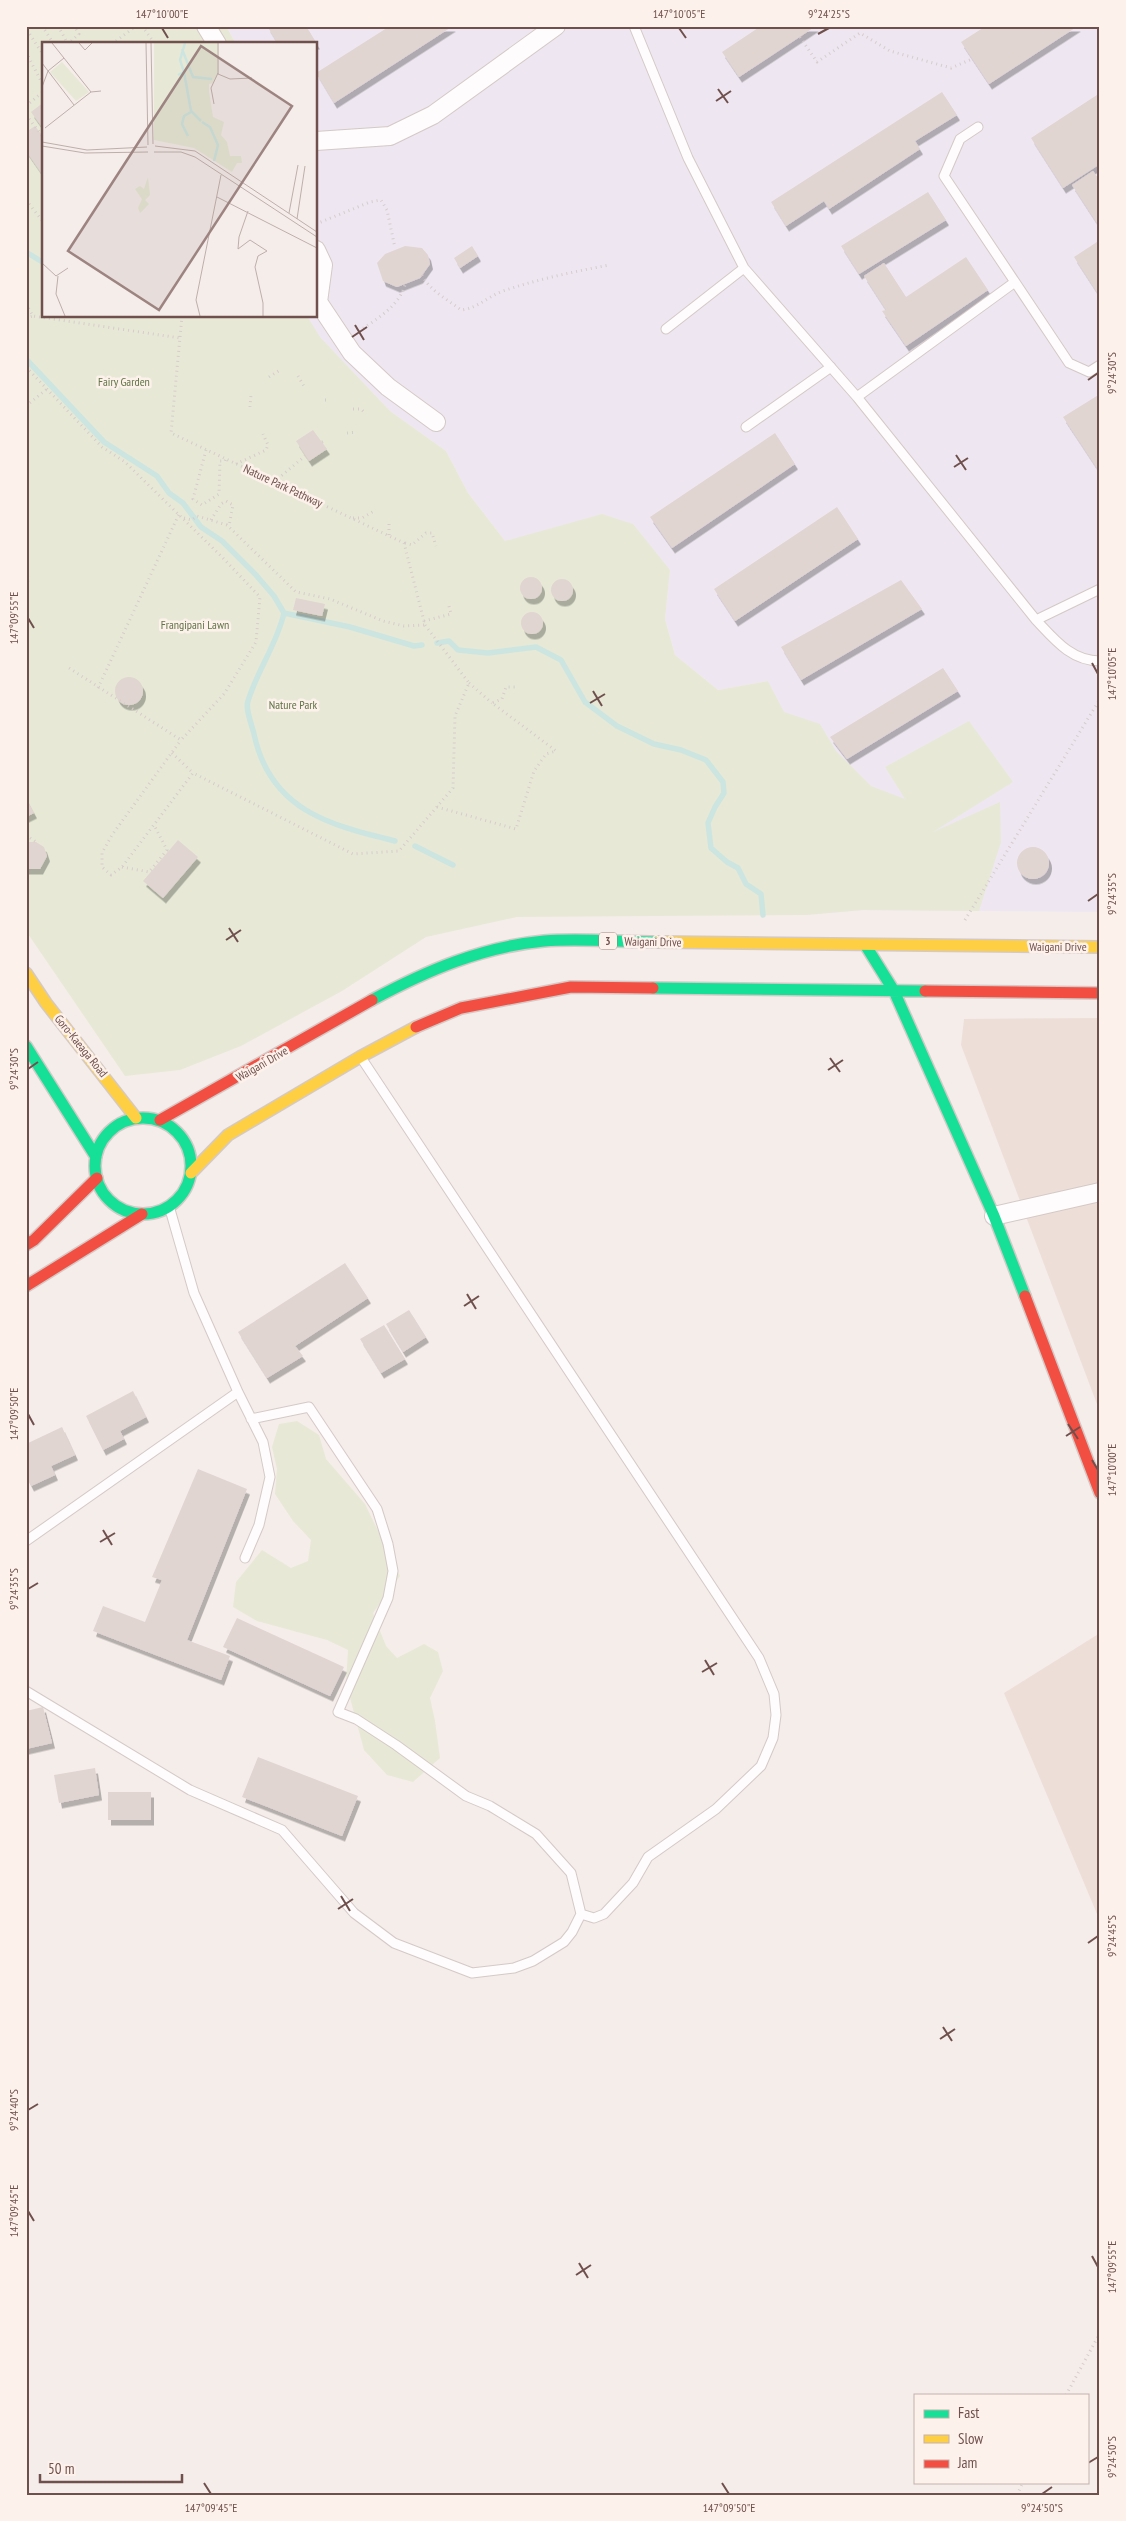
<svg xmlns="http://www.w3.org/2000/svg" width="1126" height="2521" font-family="'PT Sans Narrow',sans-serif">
<defs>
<filter id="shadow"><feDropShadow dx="3" dy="5.5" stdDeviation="0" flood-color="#0004"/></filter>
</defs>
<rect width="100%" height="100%" fill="#f5edea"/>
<path fill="#eeded8" d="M1100 1018V1412L961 1045 964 1019Z
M1100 1633V1921L1004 1693Z"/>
<path fill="#eee7f1" d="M226 26H1100V912L863 910 806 915 813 773 768 681 718 690 675 655 665 619 670 570 505 541 468 493 446 451 390 411 316 333 306 316H316V44H236Z"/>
<path fill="#e7e9d6" d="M26 26H226L236 44H44V316H307L320 337 390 411 446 451 468 493 505 541 602 514 633 524 670 570 665 619 675 655 718 690 768 681 784 712 820 724 836 751 871 786 905 799 885 767 969 721 1013 782 933 832 1000 802 1001 842 979 911 863 910 806 915 517 917 426 937 342 991 241 1046 180 1070 125 1076 26 931Z
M297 1421 319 1435 326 1459 365 1504 400 1576 373 1613 386 1646 397 1658 424 1644 438 1652 443 1671 430 1698 435 1721 440 1758 413 1782 387 1775 364 1750 346 1683 348 1650 327 1640 257 1621 233 1607 236 1582 262 1550 291 1568 308 1561 311 1540 293 1521 275 1494 277 1469 272 1447 279 1424Z"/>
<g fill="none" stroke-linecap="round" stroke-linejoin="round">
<path stroke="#cce5e0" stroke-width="5.5" d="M26 252 44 263
M26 359 104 442 157 476 169 493 183 503 201 527 222 541 256 575 274 596 284 613 350 627 414 646 422 645
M284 613C277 644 257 671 248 701 245 709 252 725 254 734 270 810 329 825 395 841
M437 643 449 641 458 650 488 653 536 647 561 660 585 702 617 726 654 744 681 750 706 760 723 782 724 793 715 807 708 823 711 848 727 862 738 868 746 884 761 894 763 915
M415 846 453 865"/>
</g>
<path fill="#e1d5d2" filter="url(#shadow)" d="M267 26H306L317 44H278Z
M390 26H453L334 103 316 73Z
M761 26H816L739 77 722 52Z
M986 26H1078L989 84 961 42Z
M942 92 957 115 915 141 920 149 829 209 824 201 786 226 771 202Z
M1100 93V164L1063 188 1031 138Z
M44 102V130L31 112Z
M35 126 44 138V177L26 151V132Z
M1093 171 1100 181V228L1072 185Z
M928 192 946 220 859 274 841 246Z
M1100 240V297L1074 257Z
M405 246 422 248 428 255 430 264 420 278 397 287 383 281 377 263 385 254Z
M472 246 478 256 460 268 454 258Z
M966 257 988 290 906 346 882 311 886 310 864 276 884 263 906 297Z
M1100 394V473L1063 417Z
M313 430 327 449 309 461 296 441Z
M775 433 795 464 672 548 650 517Z
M837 507 858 539 735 621 714 589Z
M520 588a11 11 0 1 1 22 0a11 11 0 1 1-22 0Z
M551 590a11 11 0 1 1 22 0a11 11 0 1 1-22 0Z
M901 580 922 609 801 680 781 647Z
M296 598 325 604 322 616 293 610Z
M521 623a11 11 0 1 1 22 0a11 11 0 1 1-22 0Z
M943 668 958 691 847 759 830 737Z
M115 691a14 14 0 1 1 28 0a14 14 0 1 1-28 0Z
M26 798 34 813 26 817Z
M178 840 198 857 163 898 143 881Z
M26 842H36L44 847 47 856 40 869H26Z
M1017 863a16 16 0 1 1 32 0a16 16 0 1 1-32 0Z
M345 1263 368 1298 295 1346 303 1356 267 1378 238 1332Z
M409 1310 426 1337 403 1352 386 1324Z
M384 1325 405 1359 381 1373 360 1339Z
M133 1391 146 1417 120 1431 124 1439 103 1450 86 1416Z
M62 1427 75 1455 51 1466 55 1475 31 1486 26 1476V1444Z
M198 1469 247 1489 187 1640 230 1656 221 1680 93 1631 103 1606 145 1622 162 1580 152 1577Z
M237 1618 344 1667 330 1696 223 1647Z
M43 1707 52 1743 26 1749V1711Z
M258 1757 358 1796 342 1836 242 1797Z
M95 1768 99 1795 59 1803 54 1775Z
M108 1792H151V1820H108Z"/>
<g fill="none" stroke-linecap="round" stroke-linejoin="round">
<defs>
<path id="lane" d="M634 26 688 158 744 268 857 397 1036 620C1054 639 1071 661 1100 661
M978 127 960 139 944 176 1015 282
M666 329 744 268
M857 397 1015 282 1069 363 1089 372 1100 365
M746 427 831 367
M1036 620 1100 589
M362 1059 759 1658 774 1694 776 1715 773 1738 761 1766 716 1809 648 1857 633 1883 604 1914 594 1918 581 1914
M169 1206 194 1293 238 1392 263 1442 270 1477 259 1525 245 1558
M26 1541 238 1392
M26 1691 190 1790 282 1830 354 1913 394 1943 472 1973 514 1968 533 1961 564 1942 572 1932 581 1914 571 1873 536 1834 490 1806 466 1796 396 1745 356 1719 338 1712 388 1598 393 1571 388 1544 377 1509 309 1407 251 1419"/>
<path id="street" d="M206 26 217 44
M316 141 390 136 433 115 556 26
M316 250 323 265 318 302 352 353 388 387 436 422
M994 1216 1100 1192"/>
<path id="fast" d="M866 946 894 991 994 1216 1025 1296
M653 988 925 991
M372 1000C426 971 481 947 544 941 581 938 620 942 658 942
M26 1046 96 1157
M95 1166a48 48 0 1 1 96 0a48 48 0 1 1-96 0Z"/>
<path id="slow" d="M658 942 1100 947
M26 973 46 1003 136 1118
M191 1173 228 1135 360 1057 416 1027"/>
<path id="jam" d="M925 991 1100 993
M416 1027 461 1008 571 987 653 988
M160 1120 372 1000
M26 1245 34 1240 97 1178
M26 1286 142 1214
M1025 1296 1100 1493"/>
</defs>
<use href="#lane" stroke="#d4c9c6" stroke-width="11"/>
<use href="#street" stroke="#d4c9c6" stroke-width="20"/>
<use href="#fast" stroke="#d4c9c6" stroke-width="14"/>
<use href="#slow" stroke="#d4c9c6" stroke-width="14"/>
<use href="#jam" stroke="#d4c9c6" stroke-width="14"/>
<path stroke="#d6cccb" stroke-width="3" stroke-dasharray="1 4" stroke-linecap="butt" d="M42 26 54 44
M58 26 68 44 79 34 74 26
M142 26 155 44
M27 30 44 56
M27 31 33 26
M800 37 817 62 860 33 890 51 951 68 972 59
M112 44 136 26
M26 52 44 87
M26 106 44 91
M26 115 44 138
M26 200 44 223
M316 224 370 202 381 200 387 210 395 248
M422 275C430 291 447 299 461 310 478 308 487 297 503 291 538 279 573 272 609 265
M26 304 33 316 180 338
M182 316 171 433 404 543 425 625 469 683 455 716 453 788 399 851 353 854 193 773
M26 318 33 316
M359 331C377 319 399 306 405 285
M26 367 102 447 125 462 222 557 260 597 256 642 224 694 181 740 69 668
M298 376 305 388
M269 377 280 370
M325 400H327
M26 406 47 389
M250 407 251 395
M353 409H361L366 414
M347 433 357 432
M322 442 324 441
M206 450 193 499 202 505 219 494 220 461H225L226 459
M236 464 266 450 268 445 263 434
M274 482 305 456
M184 518 192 520 197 516 227 525 296 592 330 599 383 621 404 626 425 625
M353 518H362L376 510
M211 520 221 504 226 501 233 505 229 526
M389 524V536
M405 543 412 545 426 533H432L436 546
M26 566 28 584
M424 621 451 614 449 606
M469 683 492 703
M98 688 179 514
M172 753 193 773 122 867 111 875 102 867V853L112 835 181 740
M437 807 516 829 534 771 546 754 556 751 492 703 502 699 506 687H517
M26 835 36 842
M122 867 149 872 167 850 154 825
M965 920 1100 699
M1066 2395 1100 2333
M1017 2495 1023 2482"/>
<use href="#lane" stroke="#fefcfc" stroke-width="9"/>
<use href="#street" stroke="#fefcfc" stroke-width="18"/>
<use href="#fast" stroke="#16e098" stroke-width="11"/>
<use href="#slow" stroke="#ffcf43" stroke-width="11"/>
<use href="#jam" stroke="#f24e42" stroke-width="11"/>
</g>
<path fill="none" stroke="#70504d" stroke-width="2" d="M162 28 168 38M679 28 686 38M818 34 829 28M718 89 728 103M716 101 731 91M355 325 364 340M352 337 367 327M1088 380 1098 373M956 455 966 470M954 467 968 458M28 618 34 628M1092 663 1098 674M593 691 602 706M590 703 605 694M1088 901 1098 894M229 928 238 942M226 940 241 930M830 1058 840 1072M28 1069 38 1062M828 1070 843 1060M467 1294 476 1309M464 1306 479 1296M28 1414 34 1425M1068 1424 1078 1439M1066 1436 1080 1427M1092 1460 1098 1470M103 1530 112 1545M100 1542 115 1533M28 1589 38 1583M705 1660 714 1675M702 1672 717 1663M341 1896 350 1911M338 1909 353 1899M1088 1943 1098 1936M943 2027 952 2041M940 2039 955 2029M28 2110 38 2104M28 2211 34 2221M1092 2256 1098 2267M579 2263 588 2278M576 2275 591 2265M1088 2463 1098 2457M204 2483 211 2494M722 2483 729 2494M1042 2494 1052 2487"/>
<g text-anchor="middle" stroke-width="5" stroke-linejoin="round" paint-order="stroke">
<rect fill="#fdf1eb" stroke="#9a807c" stroke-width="1" x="599" y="932.5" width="18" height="17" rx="4"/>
<g font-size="11" font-weight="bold" fill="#70504d">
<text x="608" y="945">3</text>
</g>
<g font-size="12" fill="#607546" stroke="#fdf1eb">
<text x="124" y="386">Fairy Garden</text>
<text x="195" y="629">Frangipani Lawn</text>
<text x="293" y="709">Nature Park</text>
</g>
<g font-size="12" fill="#70504d" stroke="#fdf1eb">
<text transform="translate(283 486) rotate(25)" y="4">Nature Park Pathway</text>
<text transform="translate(653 942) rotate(1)" y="4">Waigani Drive</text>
<text x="1058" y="951">Waigani Drive</text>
<text transform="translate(81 1046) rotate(51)" y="4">Goro-Kaeaga Road</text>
<text transform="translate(262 1064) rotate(-30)" y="4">Waigani Drive</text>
</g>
</g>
<g transform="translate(42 42)">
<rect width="275" height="275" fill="#f5edea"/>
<path d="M112 1H177V30L171 41 167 42V49L171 75 182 80 179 93 185 100 188 114H199L200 121H195L190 130 152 106 112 98ZM20 20 47 50 34 59 8 30ZM106 135 108 153 103 158 107 162 98 171 96 166 100 157 93 147 98 144 102 147Z" fill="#e7e9d6"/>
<path fill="none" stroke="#cce5e0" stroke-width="2.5" d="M140 7 151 35 170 37M142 30 149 69 159 79M136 33 142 30 138 18 143 1M160 80 168 85 176 103 172 119M146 94 140 82 142 74 149 70"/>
<path fill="none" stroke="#c0aeab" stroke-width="1" d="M10 1 49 50M37 1 43 8 50 1M104 1 106 103M109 1 111 102M176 1V32L188 37 210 36M0 21 32 63M0 45 6 29 22 16M172 62 169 46 176 31M3 86 49 50 59 49M0 100 45 108 105 105M0 104 43 111 106 110M113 104 153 109 275 190M112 110H139L153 115 275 195M175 155 275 206M206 169 197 195 196 207 208 198 225 209 216 214 213 225 221 261V274M247 171 256 123M255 177 263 124M0 221 14 234 26 226M16 234 14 252 23 274M158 274 154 258 179 133"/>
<path fill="#9d8481" fill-opacity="0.15" stroke="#9d8481" stroke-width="2.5" d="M159 4 250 64 117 268 26 209Z"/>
<rect width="275" height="275" fill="none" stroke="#70504d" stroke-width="2.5"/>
</g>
<rect width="1126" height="2521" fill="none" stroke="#fdf1eb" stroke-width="55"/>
<rect x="914" y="2394" width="175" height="90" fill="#fdf1eb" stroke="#c5b1ac"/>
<rect x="924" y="2410" width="25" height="8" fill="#16e098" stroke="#c5b1ac"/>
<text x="958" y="2418" font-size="15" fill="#70504d">Fast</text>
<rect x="924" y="2435" width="25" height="8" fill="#ffcf43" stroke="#c5b1ac"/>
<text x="958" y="2444" font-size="15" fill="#70504d">Slow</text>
<rect x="924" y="2460" width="25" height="8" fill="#f24e42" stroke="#c5b1ac"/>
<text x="958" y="2468" font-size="15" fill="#70504d">Jam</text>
<path d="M40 2474v8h142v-8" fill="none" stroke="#70504d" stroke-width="2.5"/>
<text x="48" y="2474" font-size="15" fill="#70504d" stroke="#fdf1eb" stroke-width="4" paint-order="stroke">50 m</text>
<rect x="28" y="28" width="1070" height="2466" fill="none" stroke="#70504d" stroke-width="2"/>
<g font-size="12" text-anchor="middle" fill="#70504d">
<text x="162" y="18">147°10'00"E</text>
<text x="679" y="18">147°10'05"E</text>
<text x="829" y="18">9°24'25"S</text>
<text transform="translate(1112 373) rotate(-90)" y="4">9°24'30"S</text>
<text transform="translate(14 618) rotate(-90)" y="4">147°09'55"E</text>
<text transform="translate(1112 674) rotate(-90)" y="4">147°10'05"E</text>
<text transform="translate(1112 894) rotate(-90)" y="4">9°24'35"S</text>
<text transform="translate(14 1069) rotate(-90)" y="4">9°24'30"S</text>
<text transform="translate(14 1414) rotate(-90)" y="4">147°09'50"E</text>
<text transform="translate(1112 1470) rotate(-90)" y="4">147°10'00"E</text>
<text transform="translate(14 1589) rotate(-90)" y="4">9°24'35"S</text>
<text transform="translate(1112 1936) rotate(-90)" y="4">9°24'45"S</text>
<text transform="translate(14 2110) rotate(-90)" y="4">9°24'40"S</text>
<text transform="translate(14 2211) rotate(-90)" y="4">147°09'45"E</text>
<text transform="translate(1112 2267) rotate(-90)" y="4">147°09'55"E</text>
<text transform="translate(1112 2457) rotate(-90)" y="4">9°24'50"S</text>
<text x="211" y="2512">147°09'45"E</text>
<text x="729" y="2512">147°09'50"E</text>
<text x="1042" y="2512">9°24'50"S</text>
</g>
</svg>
